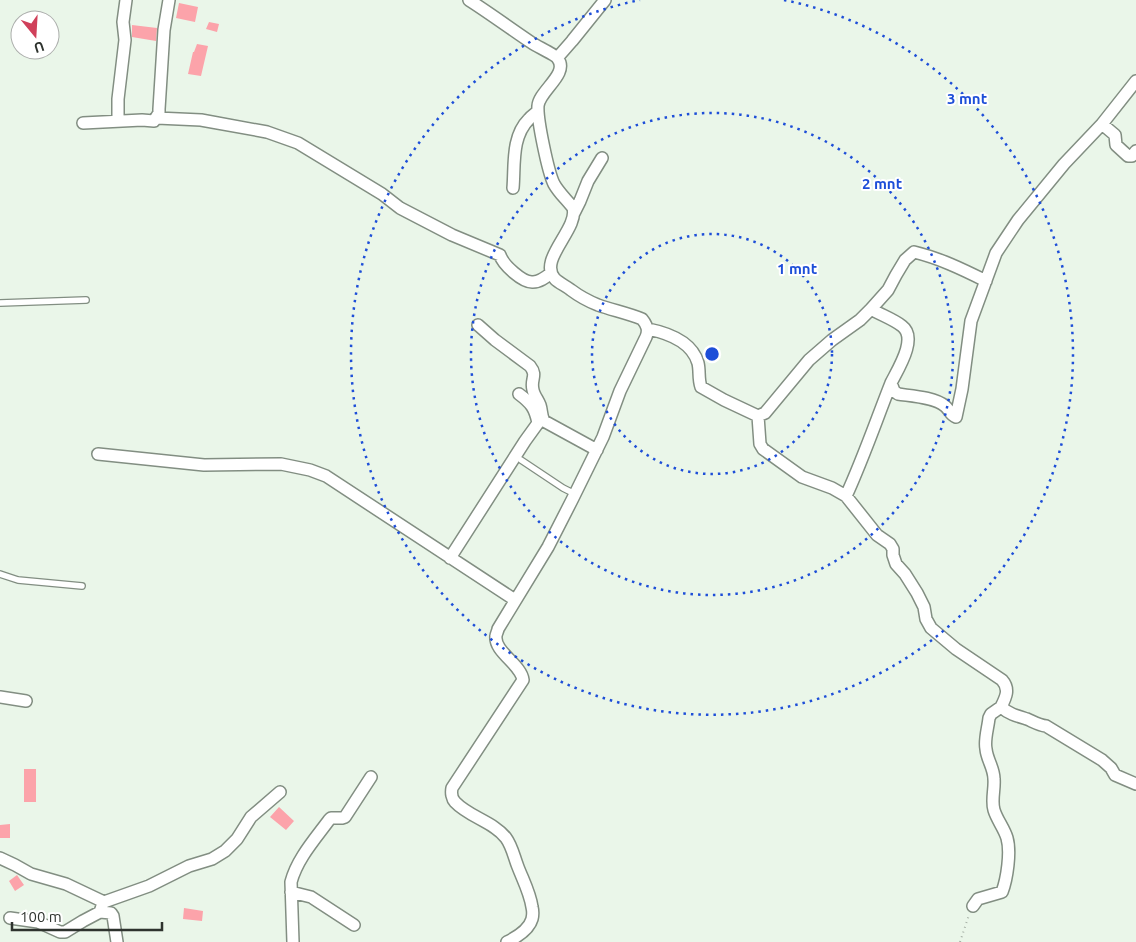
<svg xmlns="http://www.w3.org/2000/svg" width="1136" height="942" font-family="Ubuntu,sans-serif">
<rect width="100%" height="100%" fill="#eaf6e9"/>
<path fill="#fca3aa" d="M179 3 198 7 195 22 176 18Z
M209 22 219 24 217 32 206 29Z
M132 25 157 28 156 41 132 37Z
M197 44 208 46 201 76 188 74 193 52H194Z
M24 769H36V802H24Z
M279 807 294 821 286 830 270 817Z
M10 824V838H0V825Z
M17 875 24 885 15 891 9 881Z
M184 908 203 911 202 921 183 919Z"/>
<g fill="none" stroke-linecap="round" stroke-linejoin="round">
<defs>
<path id="service" d="M0 303 86 300
M521 460 563 488 575 494
M0 574 18 580 82 586"/>
<path id="minor" d="M469 0C491 14 511 29 532 43 538 47 556 55 558 59 569 74 539 91 538 106 537 119 548 172 554 184 559 193 567 200 573 208 579 229 537 260 555 279 559 283 566 286 571 290 579 296 588 301 598 305 612 310 627 313 642 319 647 325 649 330 646 337L620 391 603 437 572 500 548 547 498 629C498 631 496 634 496 636 494 652 521 664 523 680L452 788C451 793 452 799 455 802 469 817 494 822 506 838 512 846 514 857 518 867 523 880 530 893 532 907 533 911 533 915 532 919 529 930 517 937 507 942
M558 57 572 41 605 0
M157 118 201 120 267 132 298 143 382 194 400 208 452 235 500 255C503 265 523 283 533 282 540 282 546 277 551 273
M118 121V99L125 40 123 22 126 0
M83 123 142 120 154 121 159 113V109L164 30 169 0
M1102 124 1115 135 1116 145 1128 156H1132L1136 151
M513 188C515 165 511 137 529 119 531 116 535 114 538 111
M574 213 580 201 588 181 602 158
M871 309C881 315 893 319 902 326 918 338 898 369 891 383L894 391 898 394C911 396 934 397 945 406 950 410 950 415 956 417L962 389 971 321 996 253 1018 220 1064 164 1102 124 1136 81
M478 325 495 340 530 366C538 376 530 379 533 390 534 395 538 400 540 405 542 411 541 416 544 421L597 450
M648 329C668 333 692 342 698 363 700 371 698 379 701 387L724 400 758 416 765 413 809 360 832 340 860 320 871 309 888 290 896 275 905 260 914 252C939 258 962 269 986 281
M758 416 760 444 763 449 802 477 832 488 846 496 877 535 890 544 893 549V555L896 564 905 574 917 593 924 607 926 619 931 628 956 649 1002 680C1010 689 1006 697 1001 707 1009 714 1017 716 1027 719 1034 722 1039 725 1046 726L1102 760 1111 768 1115 775 1136 784
M98 454 204 465 281 464 310 470 326 476 515 600
M846 496C863 459 876 421 891 383
M450 558 525 441 538 423C535 408 531 403 519 394
M0 697 26 701
M0 858 15 865 31 874 66 884 104 902 149 886 189 866 212 859 225 851 237 839 251 817 280 792
M291 892 311 897 354 925
M102 906 100 912 111 913 113 916 117 942
M973 906 978 899 1002 892C1007 879 1011 852 1007 838 1004 828 997 820 994 810 991 800 995 789 994 779 994 768 987 760 986 749 984 740 988 728 989 718L991 714 1001 707
M10 918 38 922 60 932H65L83 921 100 912
M293 942 291 882C297 859 315 839 329 820L331 818H342L345 817 371 777"/>
</defs>
<use href="#service" stroke="#828e82" stroke-width="8"/>
<use href="#minor" stroke="#828e82" stroke-width="14"/>
<path stroke="#a4aea4" stroke-width="2" stroke-dasharray="1 4" stroke-linecap="butt" d="M960 942 969 915"/>
<use href="#service" stroke="#fff" stroke-width="5.5"/>
<use href="#minor" stroke="#fff" stroke-width="11"/>
</g>
<g fill="none" stroke="#1d4ed8" stroke-width="2.5" stroke-dasharray="2.5 5">
<circle cx="712" cy="354" r="120"/>
<circle cx="712" cy="354" r="241"/>
<path d="M784 0A361 361 0 1 1 640 0"/>
</g>
<circle cx="712" cy="354" r="8" fill="#1d4ed8" stroke="#fff" stroke-width="2.5"/>
<g font-size="15" text-anchor="middle" font-weight="bold" fill="#1d4ed8" stroke="#fff" stroke-width="4" stroke-linejoin="round" paint-order="stroke">
<text x="967" y="104">3 mnt</text>
<text x="882" y="189">2 mnt</text>
<text x="797" y="274">1 mnt</text>
</g>
<g transform="translate(35 35) rotate(162)"><circle r="24" fill="#ffffff" stroke="#abadab"/>
<path d="M0-4L9 19L0 12L-9 19Z" fill="#d0405a"/>
<text y="-8" font-size="14" font-weight="bold" text-anchor="middle" fill="#2e332e">U</text>
</g>
<path d="M12 922v8h150v-8" fill="none" stroke="#2e332e" stroke-width="2.5"/>
<text x="20" y="922" font-size="15" fill="#2e332e" stroke="#ffffff" stroke-width="4" paint-order="stroke">100 m</text>
</svg>
